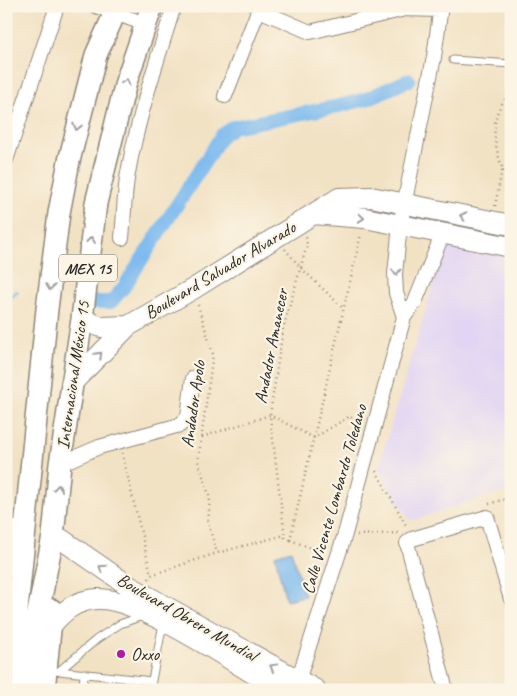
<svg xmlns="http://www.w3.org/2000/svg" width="517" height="696" font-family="Caveat,sans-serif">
<rect width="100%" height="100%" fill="#fcf5e5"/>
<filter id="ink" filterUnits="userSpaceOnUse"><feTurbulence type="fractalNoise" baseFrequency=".02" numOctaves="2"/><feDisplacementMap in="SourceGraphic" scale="10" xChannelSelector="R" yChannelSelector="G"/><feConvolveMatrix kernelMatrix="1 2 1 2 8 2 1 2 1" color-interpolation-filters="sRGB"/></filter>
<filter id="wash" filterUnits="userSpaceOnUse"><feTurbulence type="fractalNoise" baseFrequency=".0096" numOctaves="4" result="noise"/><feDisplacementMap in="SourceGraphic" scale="20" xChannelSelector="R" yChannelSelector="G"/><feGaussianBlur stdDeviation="1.12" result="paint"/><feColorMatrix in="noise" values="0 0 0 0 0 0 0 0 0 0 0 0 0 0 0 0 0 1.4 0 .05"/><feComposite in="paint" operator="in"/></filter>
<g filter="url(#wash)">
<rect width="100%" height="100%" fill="#f2e2c4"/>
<path fill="#e1d4f4" d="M445 244 511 256V489L410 521 378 469Z"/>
<path fill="#7cbaef" stroke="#54728d" d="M291 550 305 596 286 600 275 555Z"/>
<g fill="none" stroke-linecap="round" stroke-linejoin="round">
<path stroke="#7cbaef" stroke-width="4" d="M6 305 8 298 17 292"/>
<path stroke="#7cbaef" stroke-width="14" d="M87 302H111L124 287 222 135 233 127 339 106 366 99 409 80"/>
</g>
</g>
<g filter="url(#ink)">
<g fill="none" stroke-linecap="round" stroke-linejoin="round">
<defs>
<path id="lane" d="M453 60 511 64
M59 671 152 681
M48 672 59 671 97 639 120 624 142 616
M83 690 84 673
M150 690 163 624"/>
<path id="street" d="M96 6 145 24
M259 10 310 32 405 9 440 10
M225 96 260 6
M6 160 57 6
M122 238C124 217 124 194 128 173 138 116 157 61 174 6
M404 317 396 293 395 274 400 225 434 57 441 6
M60 464 99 447 180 425 188 417 193 378
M295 690 345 534 404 317 415 302 443 233
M446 690 407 543 412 539 487 517 511 599"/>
<path id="secondary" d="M313 214 365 218 511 247
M82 319 101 327 128 326
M71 384 128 326 193 289 339 198 371 197 511 225
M61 539 129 586 316 690
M50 627C63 611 76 600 97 599 138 596 241 667 280 690"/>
<path id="primary" d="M6 564 12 531
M9 690 47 309 59 213 69 161 96 55 118 6
M27 690 32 644 53 536 60 464 82 319 96 203 126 82 152 6
M44 690 52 610"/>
</defs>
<use href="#lane" stroke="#8e8678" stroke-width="9"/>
<use href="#street" stroke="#8e8678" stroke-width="16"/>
<use href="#secondary" stroke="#8e8678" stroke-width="22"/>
<use href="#primary" stroke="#8e8678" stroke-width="24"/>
<path stroke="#8e8678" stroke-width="2.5" stroke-dasharray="1 4" stroke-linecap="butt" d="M511 91C507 97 501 104 498 111 488 136 502 168 511 191
M495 206 502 170
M285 249 300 267 344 309
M198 305 213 354 198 461 210 498 208 523 217 553
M202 437 270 415 314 438 350 416 361 427
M122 453 151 574
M376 471 407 527
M489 504 511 497
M357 535 398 533
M285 538 270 415 283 329 307 245 306 237
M290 540 361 234
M290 540 327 554
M149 579 151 575 217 553 281 536 285 538"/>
<use href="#lane" stroke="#fff" stroke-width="7"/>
<use href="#street" stroke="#fff" stroke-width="14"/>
<use href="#secondary" stroke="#fff" stroke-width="20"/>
<use href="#primary" stroke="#fff" stroke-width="21"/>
</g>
<defs><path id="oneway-chevron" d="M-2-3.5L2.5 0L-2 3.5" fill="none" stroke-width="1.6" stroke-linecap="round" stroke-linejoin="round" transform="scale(1.25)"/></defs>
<g stroke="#a0a0a0">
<use href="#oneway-chevron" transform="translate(126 82) rotate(-73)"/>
<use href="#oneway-chevron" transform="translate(77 127) rotate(104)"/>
<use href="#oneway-chevron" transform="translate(463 216) rotate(-168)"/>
<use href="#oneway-chevron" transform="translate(361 218) rotate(6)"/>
<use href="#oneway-chevron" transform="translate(91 240) rotate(-83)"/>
<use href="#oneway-chevron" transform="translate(396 272) rotate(92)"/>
<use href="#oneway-chevron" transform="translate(50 287) rotate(97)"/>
<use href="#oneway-chevron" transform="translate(99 355) rotate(-45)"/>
<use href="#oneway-chevron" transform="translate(58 488) rotate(-84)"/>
<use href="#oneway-chevron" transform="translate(102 568) rotate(-145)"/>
<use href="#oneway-chevron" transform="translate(273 667) rotate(-151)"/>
</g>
</g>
<circle fill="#b5179e" stroke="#fcf5e5" stroke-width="2" cx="121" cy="654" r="5"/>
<g text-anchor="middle" stroke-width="4.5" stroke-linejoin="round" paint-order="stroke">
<rect fill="#fcf5e5" stroke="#6a6863" stroke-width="1" x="59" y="254.5" width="58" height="27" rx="4"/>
<g font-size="16" font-weight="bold" fill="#2b2b2b">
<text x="88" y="274">MEX 15</text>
</g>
<g font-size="18" fill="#2b2b2b" stroke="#fcf5e5">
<text transform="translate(220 270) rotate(-31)" y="6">Boulevard Salvador Alvarado</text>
<text transform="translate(271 346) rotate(-79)" y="6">Andador Amanecer</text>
<text transform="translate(73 375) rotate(-82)" y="6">Internacional México 15</text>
<text transform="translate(193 404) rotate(-82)" y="6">Andador Apolo</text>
<text transform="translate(334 499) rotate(-74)" y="6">Calle Vicente Lombardo Toledano</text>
<text transform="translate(187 617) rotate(30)" y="6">Boulevard Obrero Mundial</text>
</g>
<g font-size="18" fill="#2b2b2b" stroke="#fcf5e5" text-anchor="start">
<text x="131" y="660">Oxxo</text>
</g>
</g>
<rect width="517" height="696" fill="none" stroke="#fcf5e5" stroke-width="25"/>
</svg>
